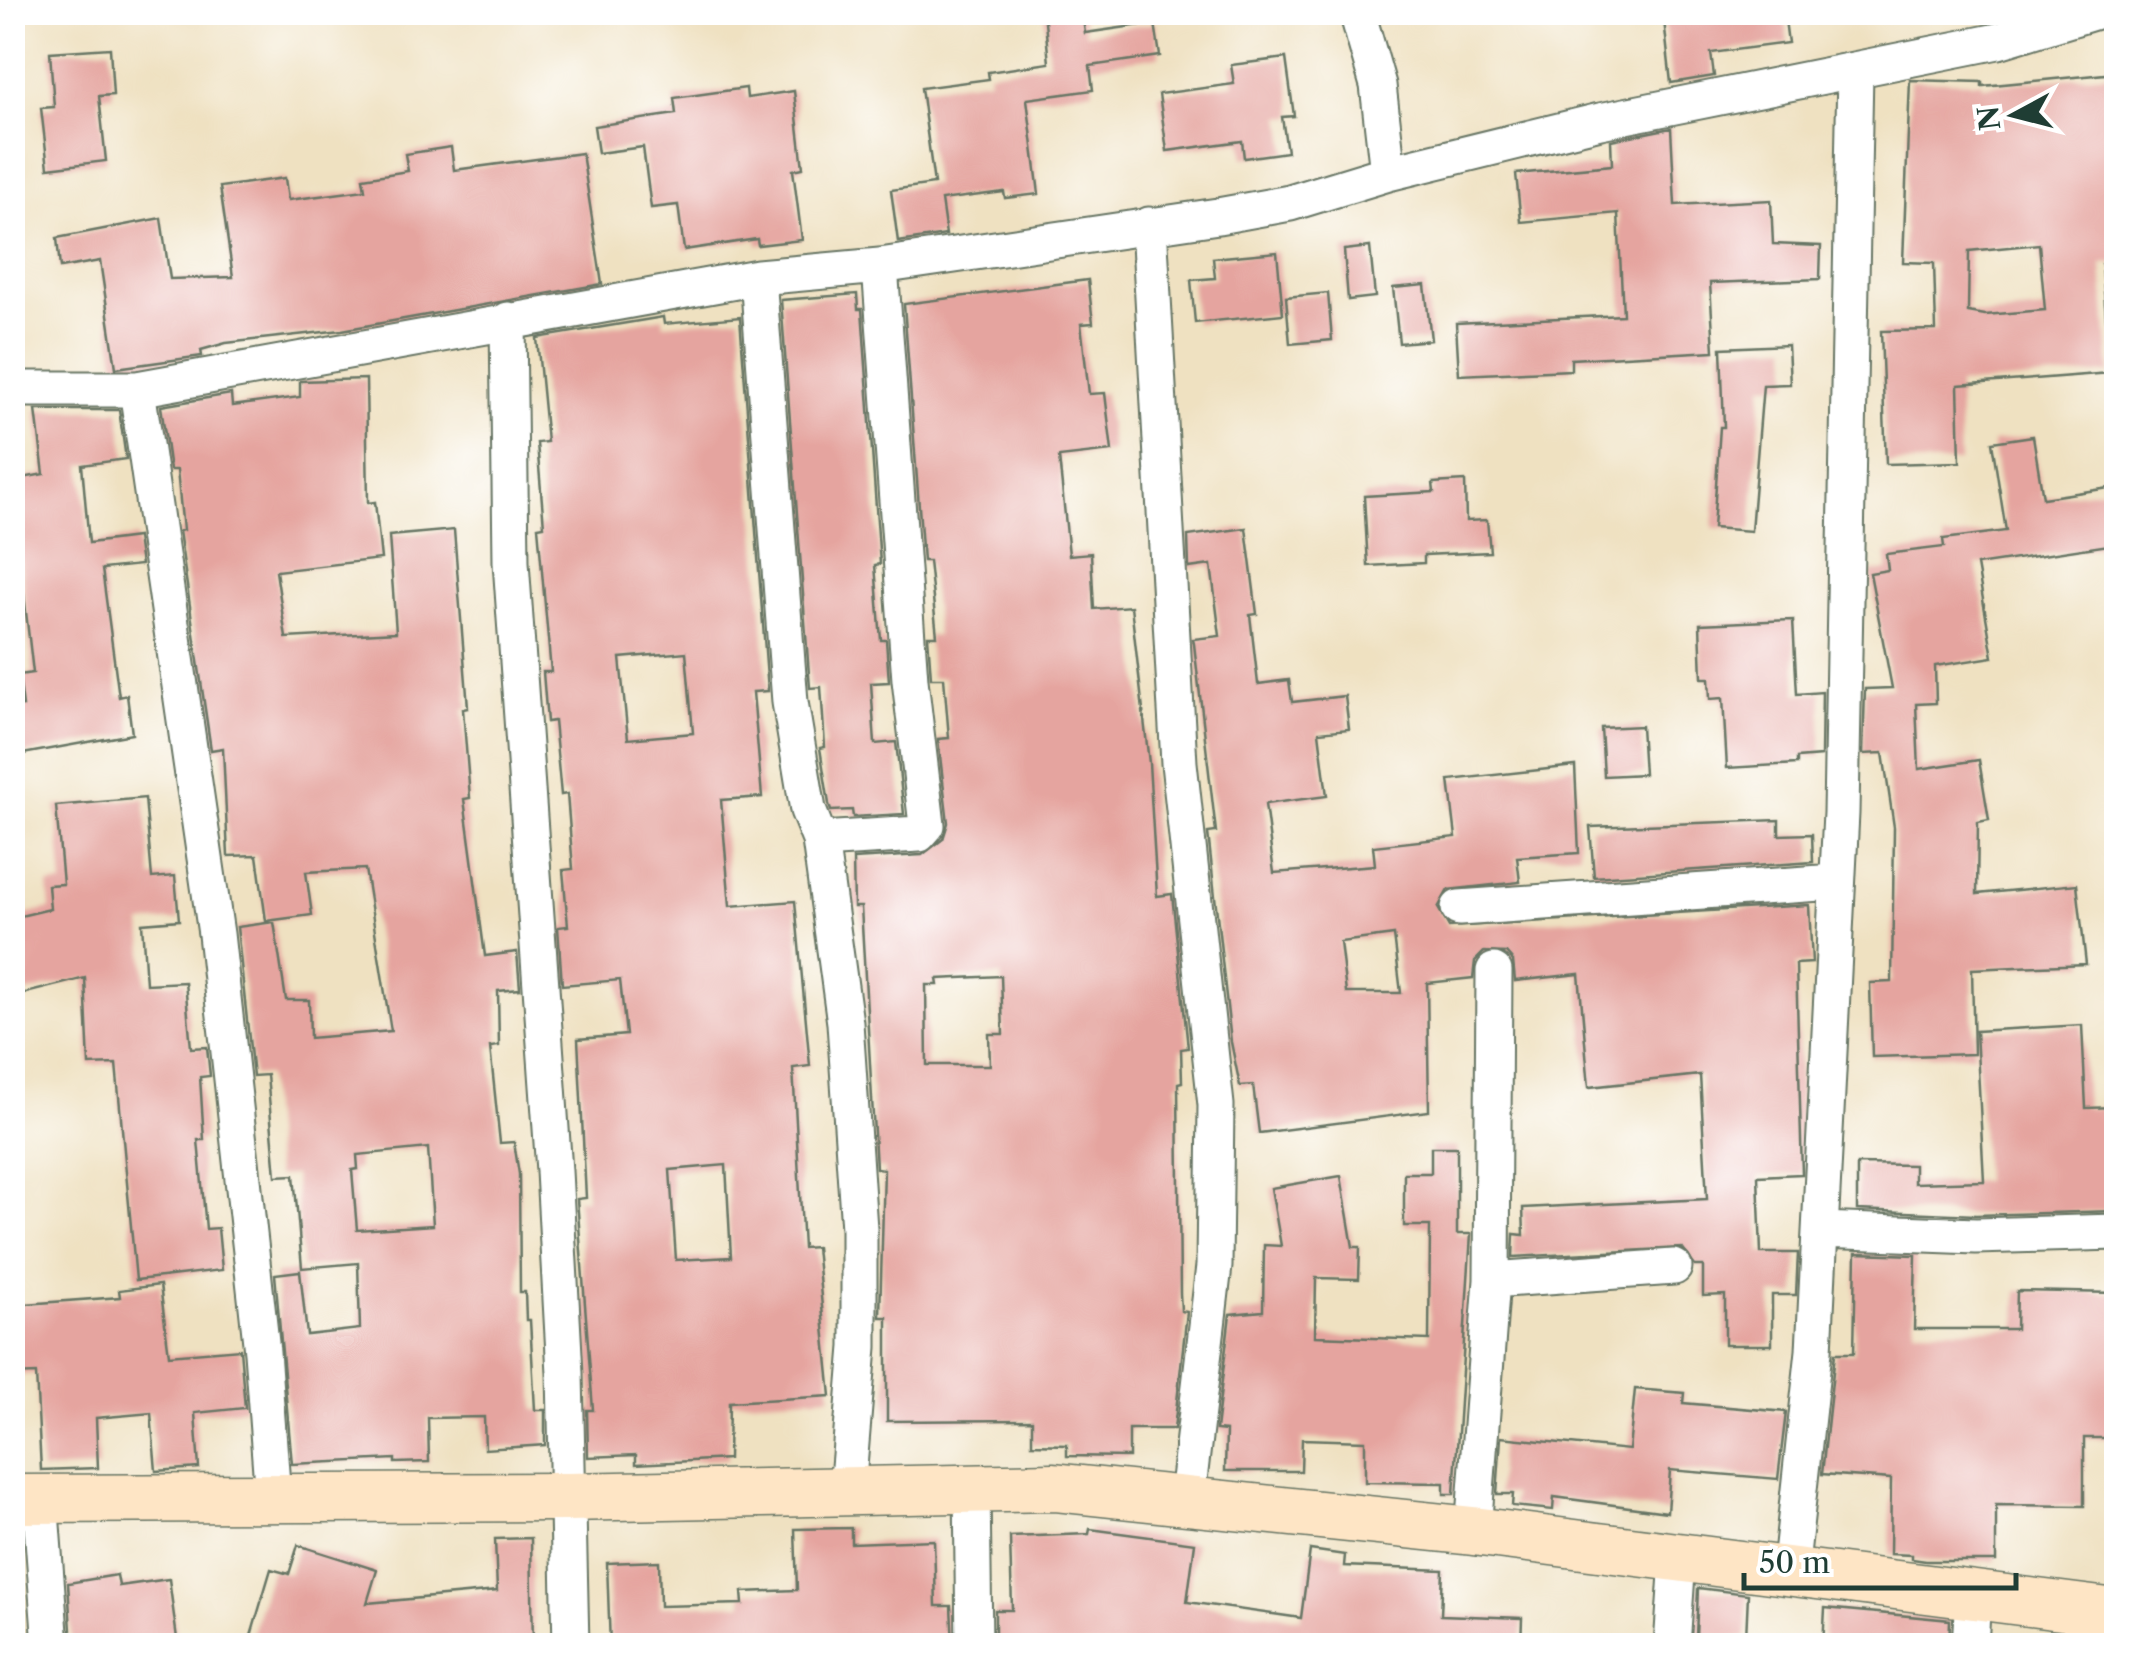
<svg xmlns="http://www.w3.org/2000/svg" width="2129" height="1658" font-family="'Libre Caslon Text',serif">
<rect width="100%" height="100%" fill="#fff"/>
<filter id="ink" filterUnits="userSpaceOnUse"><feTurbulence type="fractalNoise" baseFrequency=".01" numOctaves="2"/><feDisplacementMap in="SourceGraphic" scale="20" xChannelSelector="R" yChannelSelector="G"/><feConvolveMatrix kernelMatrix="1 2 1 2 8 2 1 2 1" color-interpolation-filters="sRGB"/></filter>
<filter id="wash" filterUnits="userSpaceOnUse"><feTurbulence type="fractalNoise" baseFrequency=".0048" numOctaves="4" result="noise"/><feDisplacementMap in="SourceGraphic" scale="40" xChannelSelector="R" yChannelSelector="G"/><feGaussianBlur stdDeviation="2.25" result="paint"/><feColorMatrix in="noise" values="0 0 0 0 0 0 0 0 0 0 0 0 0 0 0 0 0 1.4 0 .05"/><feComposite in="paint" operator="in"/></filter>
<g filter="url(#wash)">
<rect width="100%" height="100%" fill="#efe1c1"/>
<g id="blocks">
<path fill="#e5a49f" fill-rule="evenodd" d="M1044 12H1082L1085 33 1155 23 1160 56 1090 66 1093 90 1027 99 1039 194 1005 198 1004 192 941 200 946 235 898 242 891 190 934 184 921 88 989 79 988 72 1049 63Z
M1723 12H1784L1788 43 1711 53 1714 76 1671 83 1664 20Z
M110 48 113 95 99 96 106 161 48 168 41 108 54 107 50 52Z
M1286 58 1294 116 1282 117 1287 152 1244 158 1242 141 1167 151 1159 94 1234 84 1231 65Z
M2116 73V263L2102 264 2110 373 1958 385 1960 462 1886 464 1881 331 1936 330 1934 263 1903 262 1910 80 1982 82V86ZM2039 244 2045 310 1985 315 1968 312 1969 251Z
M746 88 747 98 794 91 803 168 793 170 802 240 758 245 757 239 684 250 678 205 651 208 643 147 598 153 594 126 676 114 674 98Z
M1671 128 1675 205 1771 200 1773 244 1821 246 1820 279 1710 283 1714 351 1571 359V370L1459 375 1456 323 1623 315 1618 213 1521 222 1516 174 1612 165 1611 140Z
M451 147 454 170 582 153 602 284 342 330 226 343 201 350 202 356 116 368 100 261 60 268 57 238 161 218 170 279 233 277 220 187 285 178 288 200 365 190 363 178 408 171 405 154Z
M1370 247 1375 297 1348 300 1344 250Z
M1277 252 1283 314 1195 323 1191 280 1215 278 1213 258Z
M1088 280 1093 323 1081 324 1089 394 1105 393 1112 451 1059 457 1069 555 1091 553 1094 609 1131 606 1149 763 1157 896 1172 894 1188 1048 1181 1049 1182 1082 1178 1083 1180 1293 1181 1311 1187 1312 1174 1429H1129V1457L1067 1456V1445L1032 1444V1420L887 1421V1317H880L884 1169 876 1168 861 907H854L853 859 922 855 943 839 948 823 938 739 949 738 944 678H931L928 636H937L929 561H923L904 304ZM1001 976 1003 1034H989L990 1065H927L926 985H938L937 979Z
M1425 285 1431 340 1399 343 1393 288Z
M1328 293 1332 340 1290 344 1286 297Z
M857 294 858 309H862L880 564 875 565 881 640H886L889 682 871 683 875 744 896 742 904 814 853 817 852 810 831 811 829 804 820 748 825 747 821 687 810 688 781 300Z
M663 317 664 324 740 317 768 691 753 692 762 797 721 800 730 906 795 901 810 1066 793 1068 803 1248 816 1247 831 1396 729 1402 728 1459 636 1464V1455L588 1457 587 1410H593L577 1199 586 1198 578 1039 626 1035 620 980 562 985 558 927 568 926 563 870 573 869 567 794 561 795 554 721 547 722 543 672H551L538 527 544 526 537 443 547 442 537 338ZM686 652 693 733 628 739 620 658ZM726 1165 731 1257 676 1260 670 1170Z
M1788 345 1790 384 1763 385 1751 531 1713 528 1720 427H1724L1721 348Z
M366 379 368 503 375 502 381 559 276 571 286 638 396 632 389 536 454 530 468 708 463 709 470 798 464 799 485 956 517 952 520 989 498 991 499 1046 490 1047 500 1143 514 1142 519 1174 520 1292H525L526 1320H530L535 1410H545V1445L485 1449 484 1417 428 1418 429 1462 395 1463V1459L292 1464 275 1274 300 1271 307 1335 360 1329 358 1263 302 1268 294 1175 276 1176 267 1075 253 1076 237 927 274 922 286 1000H309L310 1038 391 1031 365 869 306 872 312 915 266 921 257 855 228 856 223 748 211 750 179 531 183 530 177 470H170L161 406 231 394 232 406 300 397V381ZM428 1148 433 1225 357 1230 352 1170 358 1169 357 1155Z
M36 410H119L126 459 82 465 89 543 137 537 141 565 102 569 119 697 127 695 132 734 12 756V707L23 706 19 675 33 673 18 542H12V480L44 474Z
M2033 436 2043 498 2116 487V544L1977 565 1993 657 1935 666 1936 703 1916 704 1919 769 1979 760 1989 820 1978 822 1977 894 2077 884 2086 964 1972 969 1974 1054 1872 1057 1870 983 1892 982 1894 827 1883 753 1863 754 1865 689 1892 688 1870 573 1888 570 1886 554 1944 547 1943 539 2006 531 1992 442Z
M1465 481 1466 521 1487 520 1490 552 1424 555V563L1368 566 1364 496 1434 492 1433 483Z
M1246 528 1257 614 1250 615 1258 684 1289 680 1292 702 1345 696 1349 729 1319 732 1327 796 1265 804 1274 873 1375 865 1373 846 1456 837 1449 780 1575 766 1579 853 1517 857 1520 882 1448 890 1438 908 1449 927 1809 905 1812 963 1796 964 1802 1174 1758 1176 1761 1253H1798L1796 1295H1772V1345H1725V1295L1703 1296V1266H1695L1682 1248 1513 1257 1514 1234 1524 1235 1523 1208 1707 1199 1700 1075 1589 1087 1579 974 1515 981 1513 961 1506 953 1484 952 1475 961 1473 978 1427 983 1429 1111 1259 1133 1253 1085 1240 1086 1231 1042 1208 833 1216 832 1194 644 1193 639 1220 636 1211 565 1189 568 1188 536ZM1394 935 1401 993H1346L1340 942Z
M1793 620 1797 694 1822 692 1821 756 1797 758V764L1727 768 1723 698 1710 699 1709 678H1702L1700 624Z
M1641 726 1644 774 1604 776 1601 728Z
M145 798 152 878 175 876 179 920 142 923 146 984 185 982 191 1048 207 1047 210 1076 200 1077 204 1140H198L206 1229 218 1228 222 1270 136 1280 116 1064 89 1065 85 978 22 994 12 953V918L50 909 48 885 63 884 56 806Z
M1779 820V835L1812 834 1813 862 1594 877 1590 827Z
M2082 1025 2086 1108 2116 1107V1211L1976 1215 1857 1210V1164L1914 1165V1183L1984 1181 1976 1031Z
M1431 1147H1457V1234H1471L1454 1494H1444V1483L1365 1482V1441L1302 1439 1301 1471H1225L1226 1431 1216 1430 1230 1314 1263 1311 1264 1245 1281 1246 1271 1188 1341 1176 1353 1247H1360L1359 1279 1316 1278 1315 1336 1429 1340 1430 1226H1404V1173H1431Z
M1856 1253 1916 1255 1914 1329H2016L2017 1291 2116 1293 2115 1438H2084V1506L1996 1505V1561H1926L1912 1559V1555L1890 1554 1891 1479 1822 1474 1835 1353H1854Z
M160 1285 169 1355 240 1349 245 1408 195 1413 199 1468 156 1471 151 1413 96 1418 98 1468 41 1470 36 1374 12 1375V1305L120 1297 119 1290Z
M1635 1389 1684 1393 1683 1403 1786 1412 1778 1479 1670 1470 1667 1512 1554 1497 1553 1510 1512 1506 1513 1494H1497L1501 1437 1629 1450Z
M851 1528V1543L934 1540 936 1606H951L953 1646H862L861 1638 793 1639V1646H610L607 1563 659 1561 660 1606 743 1604 742 1592 797 1590 795 1529Z
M1090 1529 1195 1543 1187 1602 1301 1618 1310 1550 1345 1555 1344 1566 1443 1570 1441 1615 1522 1618 1521 1646H995V1610H1012L1010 1537 1089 1534Z
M531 1538 533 1646H248L271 1569 289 1574 298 1545 377 1570 367 1603 497 1591 495 1539Z
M117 1575 119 1586 169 1579 178 1646H72L68 1583Z
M1698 1588 1748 1594 1746 1638 1696 1637Z
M1825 1608 1950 1620 1949 1646H1823Z"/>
</g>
</g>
<g filter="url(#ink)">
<use href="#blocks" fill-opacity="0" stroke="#687665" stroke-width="2.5"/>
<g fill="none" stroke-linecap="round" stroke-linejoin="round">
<defs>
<path id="minor" d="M1357 12 1378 85 1388 173
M1149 225 1179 763 1216 1105 1214 1266 1187 1497
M758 277 790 702 808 810 820 840 845 1023 859 1229V1347L847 1491
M508 320 511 562 554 1171 565 1373 571 1646
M12 389H137L758 277 880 266 1218 216 1290 203 1388 173 1600 121 1998 41 2093 12
M137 389 216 934 262 1352 273 1498
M820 840 919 834 927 825 910 680 880 266
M1459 908 1835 882
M1821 1230 1976 1236 2116 1232
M1492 1280 1674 1267
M972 1487 974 1646
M40 1498 51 1646
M1473 1531 1492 1280 1494 971
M1790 1573 1814 1351 1841 813 1855 70
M1672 1646 1678 1559
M1970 1646 1973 1595"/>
<path id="secondary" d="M12 1499 567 1497 1054 1487 1473 1531 2116 1613"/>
</defs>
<use href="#minor" stroke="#687665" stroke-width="39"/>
<use href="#secondary" stroke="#687665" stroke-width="51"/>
<use href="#minor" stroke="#fff" stroke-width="35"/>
<use href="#secondary" stroke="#fee5c5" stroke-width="48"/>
</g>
</g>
<rect width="2129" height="1658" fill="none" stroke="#fff" stroke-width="50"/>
<g transform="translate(2014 115) rotate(263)" stroke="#ffffff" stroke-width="8" paint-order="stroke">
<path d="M0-8L18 38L0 25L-18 38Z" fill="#1f3d34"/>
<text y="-15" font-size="28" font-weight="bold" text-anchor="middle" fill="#1f3d34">N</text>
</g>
<path d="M1744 1573v15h272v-15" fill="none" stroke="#1f3d34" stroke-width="5"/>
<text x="1759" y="1573" font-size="30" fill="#1f3d34" stroke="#ffffff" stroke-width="8" paint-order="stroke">50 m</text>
</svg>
